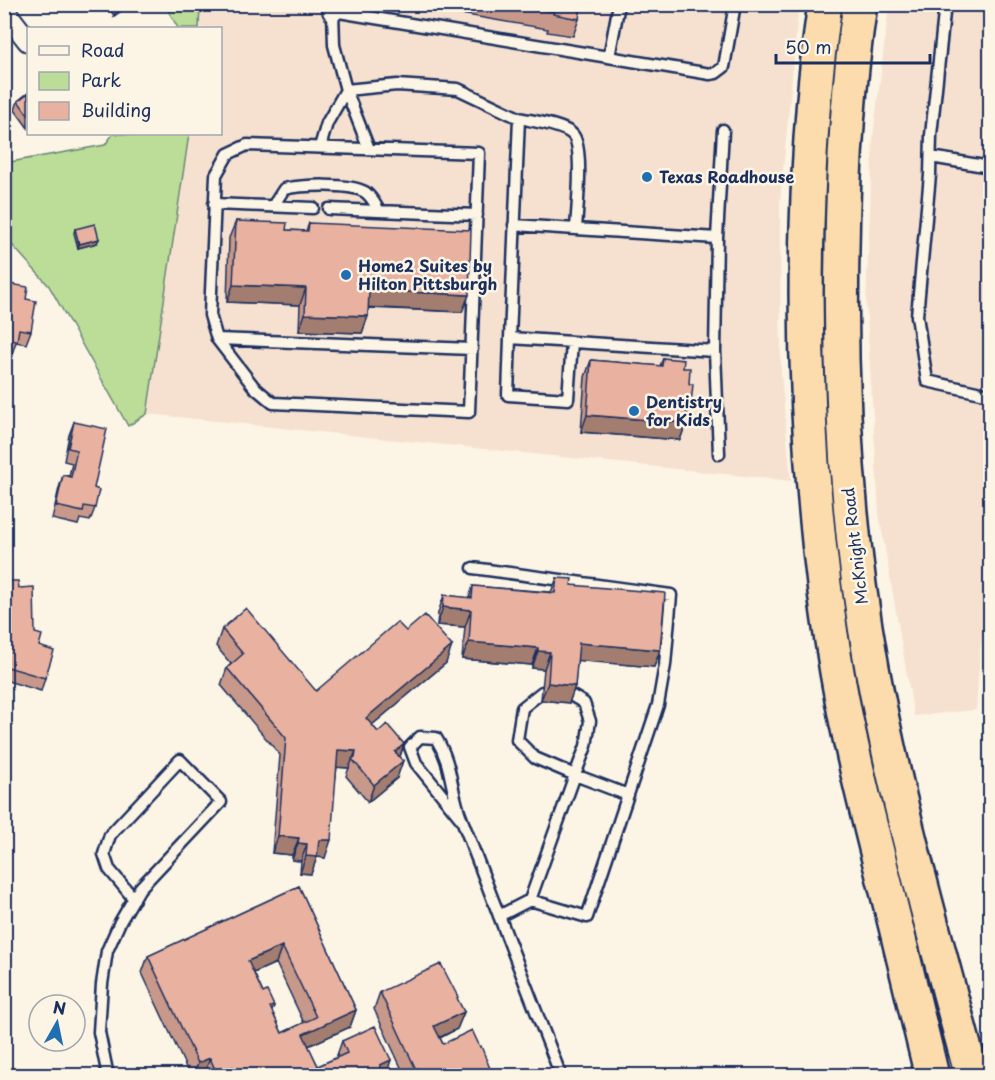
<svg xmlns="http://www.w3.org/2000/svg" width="995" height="1080" font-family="'Playpen Sans',sans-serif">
<rect width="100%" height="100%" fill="#fcf5e5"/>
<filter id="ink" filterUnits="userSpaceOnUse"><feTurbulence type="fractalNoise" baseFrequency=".0167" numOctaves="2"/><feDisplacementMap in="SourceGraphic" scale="12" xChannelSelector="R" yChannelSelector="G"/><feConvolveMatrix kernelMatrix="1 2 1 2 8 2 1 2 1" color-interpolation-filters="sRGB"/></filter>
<g filter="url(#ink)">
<path fill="#f6e1d0" d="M200 5H799L780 202 781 373 791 481 147 414 189 134H220V28H199Z
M889 5H990V603L980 650 976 710 914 716 879 514 866 302 873 137Z"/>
<path fill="#bbdd97" stroke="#6b867a" stroke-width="1.5" d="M165 5H200L199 28H178Z
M113 134H189L147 414 128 426 49 286 5 237V163L105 145Z"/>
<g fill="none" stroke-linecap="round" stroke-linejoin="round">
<defs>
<path id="lane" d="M945 4 931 135 930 175 917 316 927 381 990 395
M609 57 619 4
M346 90 397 85 458 89 519 118 510 338 715 351 719 454
M247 145 479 153 469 412 273 403 254 387 217 339 210 315 216 175 228 154Z
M320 147 327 123 346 90
M369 149 346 90 334 45 333 11 710 74 716 73 724 67 735 4
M931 157 990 167
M214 204 313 208
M273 206 284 189C302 185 349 183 365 192 372 197 375 204 379 211
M329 209 477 215
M514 225 576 229C577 210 584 148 573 135 564 125 532 121 519 118
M576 229 717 238 723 130
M510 338 508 395 568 399 572 342
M217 339 472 349
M715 351 717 238
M473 568 671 595 665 665 658 705 587 917 530 900 499 916
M542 692 522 708 517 740 535 758 575 775 586 746 590 721 584 703 569 694
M462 820 416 763 410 747 420 737 436 738C453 765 450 792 462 820L561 1076
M530 900 575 775 628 795
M108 1076 99 1032 102 984 107 951 120 922 140 888 221 802 180 760 110 835 104 854 109 869 134 899"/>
<path id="street" d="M4 10 28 41
M333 11 334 4"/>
<path id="highway" d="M825 4C814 78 809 153 807 227 803 376 812 525 837 672 852 758 875 843 896 927 908 976 920 1026 932 1076
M860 4C848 85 843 167 842 249 839 389 847 530 872 668 897 805 936 940 972 1076"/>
</defs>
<use href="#lane" stroke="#1b2f5e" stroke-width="15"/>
<use href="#street" stroke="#1b2f5e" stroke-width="24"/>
<use href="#highway" stroke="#1b2f5e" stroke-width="38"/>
<use href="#lane" stroke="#fcf5e5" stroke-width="10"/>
<use href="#street" stroke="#fcf5e5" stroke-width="20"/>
<use href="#highway" stroke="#fcdcac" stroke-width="33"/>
</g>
<path fill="#c8998a" stroke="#1b2f5e" stroke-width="1.5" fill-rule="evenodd" d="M107 4H131L114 16Z
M403 4H581L579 19 573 36 547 32 548 29Z
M28 93V128L15 110 18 101Z
M236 221 286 230 306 231 309 223 462 312 368 308V316L362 333 299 331 300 305 227 302 229 238Z
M75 229 97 243 78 248 74 233Z
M4 283 26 299 31 331 26 344 16 342 12 354 4 353Z
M663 358 683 368 686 419V423L680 440 581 432 585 377 591 360 660 366Z
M74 422 94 488 95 508 90 521 80 519 78 525 52 519 59 488 63 475 69 476 72 463 64 461 69 435Z
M557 578 571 585 660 650 654 667 577 660 575 686 569 703 541 700 544 669 532 668V665L462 659 465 627 437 625 438 613 444 595 469 598 473 586 551 592Z
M7 581 19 588 39 646 45 678 41 691 4 680V587Z
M222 629 316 691 406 631 446 663 372 725 378 732 404 744 400 757 397 778 368 802 346 776 349 768 337 767 325 858 317 857 311 874 300 873 301 861 292 860V855L272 853 280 755 221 685 227 668 231 664 216 646Z
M299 886 356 1010 350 1027 308 1046 318 1066 336 1058 342 1041 386 1076H190L142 973 148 956ZM276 963 304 1023 282 1033 272 1011 274 1006 263 993 254 973Z
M380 992 457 999 464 1012 457 1029 440 1038 443 1044 493 1076H405L374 1009Z"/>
<path fill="#a37d70" stroke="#1b2f5e" stroke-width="1.5" d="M121 4H131L114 16 118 7Z
M99 239 97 243 78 248 79 244Z
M233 285 306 288 300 305 227 302Z
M369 290 469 295 462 312 362 307Z
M305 314 368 316 362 333 299 331Z
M687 404H691L685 421Z
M587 415 686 423 680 440 581 432Z
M443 607 471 610 465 627 437 625Z
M469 642 538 648 532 665 462 659Z
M579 643 660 650 654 667 572 660Z
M452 646 446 663 360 735 366 718Z
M538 651 550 652 544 669 532 668Z
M548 683 575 686 569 703 541 700Z
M404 744 398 762 395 752Z
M338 750 356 751 349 768 332 767Z
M403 761 397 778 368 802 374 785Z
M278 836 299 838 292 855 272 853Z
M319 840H331L325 858 317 857 311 874 300 873 306 856Z
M298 843 307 844 301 861 292 860Z
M282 946 276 963 242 978 248 961Z
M356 1010 350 1027 297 1051 303 1034Z
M464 1012 457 1029 428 1043 434 1026Z
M210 1058 204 1075 194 1076 198 1063Z
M391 1060 386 1076H376L380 1065Z
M233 1067 230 1076H217V1074Z"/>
<path fill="#e9b2a0" stroke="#1b2f5e" stroke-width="1.5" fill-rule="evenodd" d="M509 4H581L579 19 553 14 554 12Z
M28 93V115L18 101Z
M236 221 287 223 286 230 308 231 309 223 471 230 469 295 369 290 368 316 305 314 306 288 233 285Z
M95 224 99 239 79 244 75 229Z
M4 283 28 287 26 299 36 301 31 331 19 329 17 341 4 339Z
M663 358 684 360 683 368H690L689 384H693L691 404H687L686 423 587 415 591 360 662 366Z
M74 422 107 429 94 488 99 490 95 508 84 506 83 512 56 506 63 475 71 477 77 450 68 448Z
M557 578 572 579 571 585 665 593 660 650 579 643 575 686 548 683 550 652 538 651V648L469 642 471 610 443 607 444 595 472 598 473 586 555 593Z
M7 581H18L19 588 34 587 35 633 42 635 39 646 54 651 45 678 4 666V638L7 629Z
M246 608 316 691 397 622 406 631 425 615 452 646 366 718 378 732 387 724 404 744 395 752 403 761 374 785 352 759 355 757 356 751 338 750 331 840H319L317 857 306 856 307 844 298 843 299 838 278 836 286 738 227 668 243 654 222 629Z
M4 800H8L4 816Z
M299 886 356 1010 303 1034 318 1066 347 1053 342 1041 375 1026 391 1060 380 1065 385 1076H237L233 1067 217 1074 210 1058 198 1063 148 956ZM282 946 316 1017 282 1033 270 1007 274 1006 267 991 263 993 248 961Z
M441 964 458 997 457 998 464 1012 434 1026 443 1044 472 1030 480 1047 481 1046 493 1076H419L380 992Z"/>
</g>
<g fill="#1f6fb2" stroke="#fcf5e5" stroke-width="2">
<circle cx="647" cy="177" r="6"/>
<circle cx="346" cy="275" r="6"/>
<circle cx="634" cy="411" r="6"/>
</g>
<g text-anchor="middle" stroke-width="5" stroke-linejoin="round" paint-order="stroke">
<g font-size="16" font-weight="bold" fill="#1b2f5e" stroke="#fcf5e5" text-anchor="start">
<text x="659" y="183">Texas Roadhouse</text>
<text x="358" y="272">Home2 Suites by<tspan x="358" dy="18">Hilton Pittsburgh</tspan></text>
<text x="646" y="408">Dentistry<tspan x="646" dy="18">for Kids</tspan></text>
</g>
<g font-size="16" fill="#1b2f5e" stroke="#fcf5e5">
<text transform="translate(855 546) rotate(-97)" y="6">McKnight Road</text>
</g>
</g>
<rect width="995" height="1080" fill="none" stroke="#fcf5e5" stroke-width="24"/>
<rect x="12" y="12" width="971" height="1056" fill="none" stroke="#1b2f5e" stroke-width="2" filter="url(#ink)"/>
<rect x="27" y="27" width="195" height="108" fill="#fcf5e5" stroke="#a2a6af" stroke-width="1.5"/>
<rect x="39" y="46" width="30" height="9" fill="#fcf5e5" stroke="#a2a6af" stroke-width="1.5"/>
<text x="81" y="57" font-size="18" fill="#1b2f5e">Road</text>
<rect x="39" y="72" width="30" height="18" fill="#bbdd97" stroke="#a2a6af" stroke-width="1.5"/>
<text x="81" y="87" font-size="18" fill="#1b2f5e">Park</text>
<rect x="39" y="102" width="30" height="18" fill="#e9b2a0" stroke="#a2a6af" stroke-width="1.5"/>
<text x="81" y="117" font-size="18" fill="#1b2f5e">Building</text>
<g transform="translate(57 1023) rotate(9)"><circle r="28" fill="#fcf5e5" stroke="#a2a6af" stroke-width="1.5"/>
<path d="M0-4.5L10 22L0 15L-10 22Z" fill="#1f6fb2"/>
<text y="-9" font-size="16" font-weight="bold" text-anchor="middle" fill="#1b2f5e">N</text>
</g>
<path d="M776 54v9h154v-9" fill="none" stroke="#1b2f5e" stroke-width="3"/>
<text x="785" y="54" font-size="18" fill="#1b2f5e" stroke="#fcf5e5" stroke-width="4.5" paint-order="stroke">50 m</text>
</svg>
